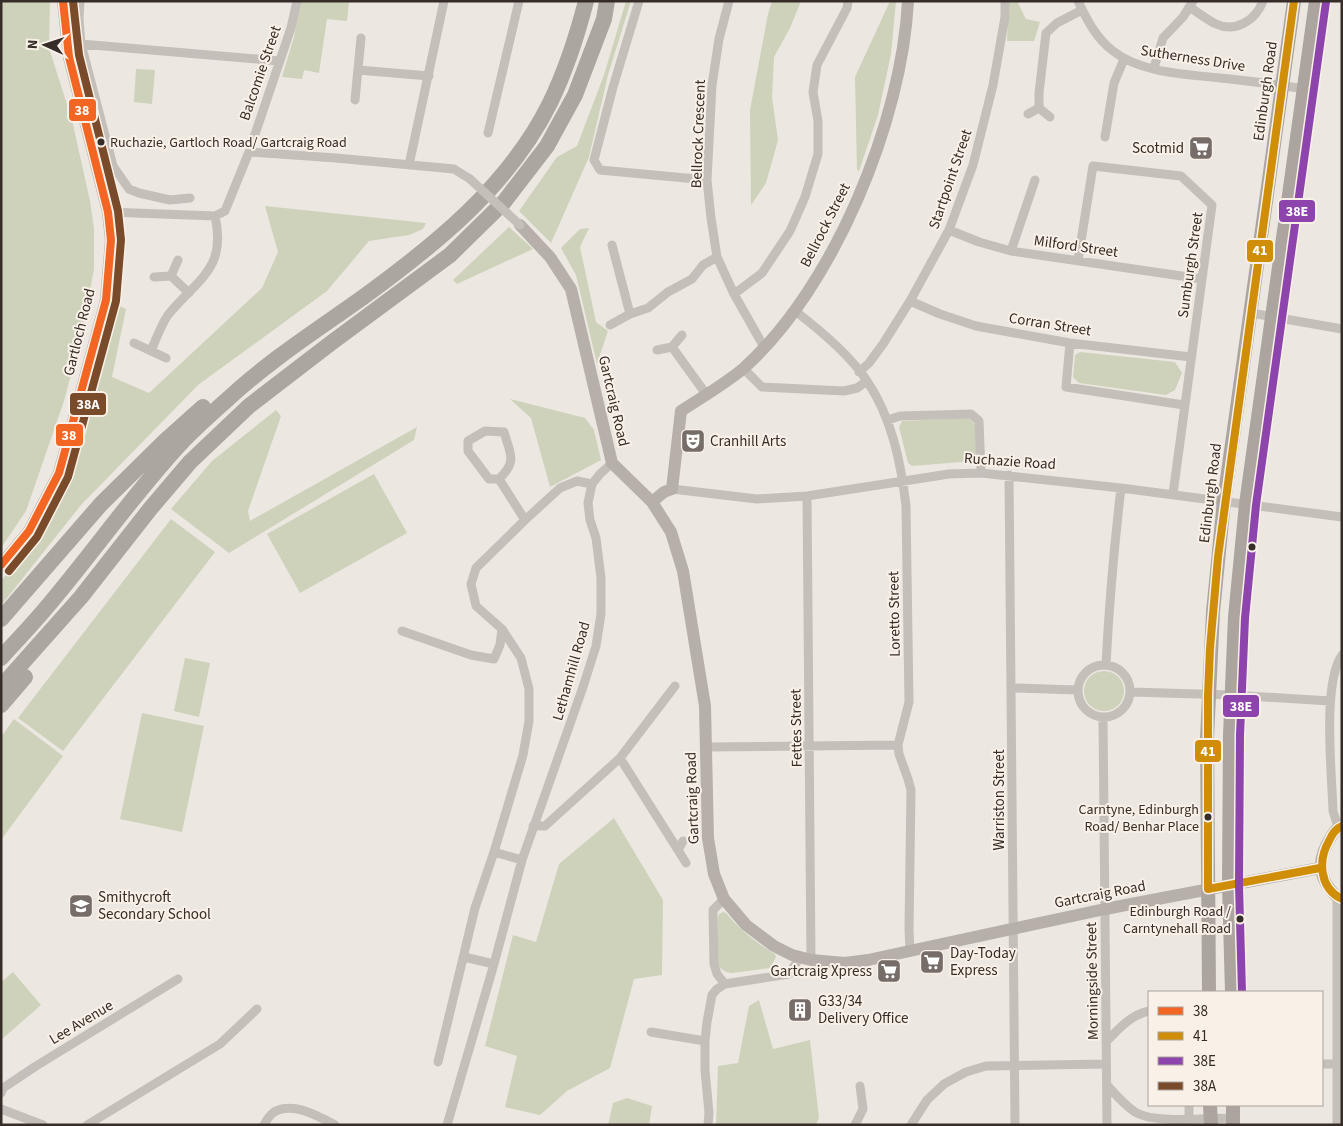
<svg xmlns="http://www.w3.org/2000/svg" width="1343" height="1126" font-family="'Source Sans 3',sans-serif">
<rect width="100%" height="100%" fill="#ece7e1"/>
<path fill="#ced2bb" d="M1 1H50L49 48 72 120 90 201 94 229V269L82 333 64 401 26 511 1 548Z
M301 1H349L347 21 327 19 319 73 304 70 302 79 282 77 294 37Z
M626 1H631L608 75 589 157 551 243 519 211 557 157 577 146 604 75Z
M772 1H801L790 28 774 57 772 97 778 140 766 183 751 205 750 110 768 14Z
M890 1H896L891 54 878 115 859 171 857 170 855 77Z
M1009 1H1017L1026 19 1040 22 1034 41H1007Z
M136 69 155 70 152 104 134 102Z
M265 206 426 223 423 229 409 235 369 241 327 291 198 385 81 505 3 603H1V581L35 539 70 475 117 305 126 309 112 377 149 393 262 288 278 252Z
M509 227 533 249 457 284 453 280Z
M589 228 580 247 596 322 608 331 597 364 576 275 561 248 580 229Z
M1080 352 1175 362 1182 373 1175 390 1166 395 1079 383 1073 377 1075 355Z
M510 399 585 418 594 430 601 460 550 487 531 418Z
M276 410 281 416 248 511 250 521 417 427 414 440 229 553 171 509 212 461Z
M968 418 975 424 977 457 973 461 912 466 908 463 899 427 902 421Z
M374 474 407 533 300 593 267 534Z
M171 519 215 552 63 751 18 718Z
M185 658 210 663 199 717 174 711Z
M1084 691a20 20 0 1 1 40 0a20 20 0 1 1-40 0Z
M142 713 204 726 182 832 120 819Z
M14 719 63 756 1 840V737Z
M614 818 663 900 662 975 634 979 610 1068 567 1091 540 1115 505 1107 517 1056 485 1046 513 935 536 942 559 864Z
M723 912 726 913C740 930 756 943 775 954L776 957 770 968 733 973C726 973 721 970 718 964V918L719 914Z
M13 972 41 1005 1 1040V982Z
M759 1000 773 1049 810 1040 819 1118 816 1125H716L718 1066 738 1063 749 1006Z
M627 1098 652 1106 649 1125H608L613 1103Z"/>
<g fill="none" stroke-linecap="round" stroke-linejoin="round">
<path stroke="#c5bfba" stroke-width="9" d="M80 1 79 19 81 44 113 166 129 189 139 193 170 200 190 198
M639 1 613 87 594 160 600 170 707 180
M729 1 719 39 712 85 707 180 711 218 717 257 734 294 764 347
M1078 1C1087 20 1096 38 1113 51 1141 73 1185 74 1220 78 1248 81 1276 84 1304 89
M1189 7C1198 12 1207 20 1216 24 1236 33 1256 20 1263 1
M81 44 279 61
M1154 68 1163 38 1183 17 1193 1
M358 70 429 76
M355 100 361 38
M1028 114 1039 108
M1050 117 1039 108V93L1046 33 1057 23 1082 10
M488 133 519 1
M1105 137 1114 83 1124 59
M249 152 336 158 454 169 470 179
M409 165 444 1
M108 212 215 216 225 211 249 152 291 28 297 1
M949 230 979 242 1011 251 1202 279
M612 245 630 314
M1011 251 1035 180
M1078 260 1093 166 1181 176 1212 205 1173 494
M171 276 189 293
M154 277 171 276 178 260
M734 294 762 273 790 231 805 197 818 154V121L813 92 817 65 847 8 848 1
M910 301 940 314 976 326 1070 343 1191 357
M795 311C820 330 850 355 867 381 892 418 901 463 906 506L909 702 898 745 899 754 908 779 911 790 909 929 910 950
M1251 313 1342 329
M610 325 630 314 648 308 668 292 692 279 703 265 717 257
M134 343 166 358
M1070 343 1066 387 1184 405
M672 347 706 394
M657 350 672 347 682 335
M151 351C156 339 161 325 168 315 197 279 227 270 215 216
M743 368 762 387 844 391 857 388 867 381
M859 372 869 363 883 344 910 301 949 230 973 165 993 85 1005 17V1
M888 420 900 416 971 414 979 421 981 473
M485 431 504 432C510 454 518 461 499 479H489L468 451V441Z
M1009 475 1015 1125
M499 479 525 520
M672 489 757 499 807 496 949 474 981 473 1121 488 1342 517
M807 496 811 960
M402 631 471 655 494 659 500 645 502 629
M1078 691a26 26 0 1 1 52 0a26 26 0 1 1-52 0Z
M1106 665C1109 606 1114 547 1121 488
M1012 688 1078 690
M1131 692 1231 695 1330 701
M1103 718 1107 1125
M707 747 898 745
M620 758 678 850 683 841
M533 826H545L620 758 675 686
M1338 827 1333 811C1332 775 1322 683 1342 655
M678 850 686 863
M494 852 522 860
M1337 897V1125
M724 899 713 910 714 964 717 974 725 984
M464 957 494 964
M651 1032 705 1041
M1106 1042C1119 1028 1131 1015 1149 1011
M438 1062 475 908 494 852 523 755 529 721V689L521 658 502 629 476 606 471 584 476 568 525 520 560 488 577 481 592 484
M1322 1064H1337
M1107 1085C1115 1094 1124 1105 1135 1112 1154 1124 1209 1118 1233 1118
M1 1093 3 1088 36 1066 178 979
M1189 1105V1118
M1 1109 43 1125
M87 1125 220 1044 257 1009
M264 1125C266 1121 270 1115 274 1112 293 1101 318 1116 335 1125
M447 1125 494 964 522 860 583 687 596 646 601 614V578L596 538 590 520 588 503 592 484 600 474 612 463
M708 1125 709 1113 705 1070V1041L707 1022 712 995 717 989 725 984 789 974 800 957
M855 1125 863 1109 860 1086
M911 1125 927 1100 944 1084 966 1072 986 1066 1106 1064"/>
<path stroke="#b6afaa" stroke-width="12" d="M520 225 550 257 571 289 612 463 652 502 671 532 683 571 705 706 708 838 714 874 724 899 746 925 774 946 792 955 811 960 845 963 868 960 1105 909 1320 868
M652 502 664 492 672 489 681 411C702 397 725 384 744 368 834 287 902 121 908 1
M1 565 29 531 59 473 106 300 111 240 108 212 69 57 63 1
M1342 826C1336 828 1334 832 1331 837 1320 854 1316 872 1330 889 1334 894 1336 897 1342 899"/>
<path stroke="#aba49f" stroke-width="14" d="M1209 992 1207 738 1213 612 1224 501 1294 1
M1232 992 1229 885 1230 735 1235 617 1246 504 1316 1
M1210 1105 1211 1125
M1233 1105V1125"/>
<path stroke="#aba6a0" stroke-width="16" d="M1 619 101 504 165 441 203 407
M1 658C16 641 32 625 46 608 92 554 132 496 180 444 195 428 212 413 229 398 270 360 317 330 362 298 435 245 509 186 550 103 566 70 577 36 586 1
M1 687 81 597 150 509 190 462 249 406 331 343 450 255 504 202 547 146 575 95 604 19 607 1
M1 705 25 677"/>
<path stroke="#c5bfba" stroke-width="9" d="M470 179 520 225"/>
<defs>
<path id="bus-1" d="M1 565 29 531 59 473 106 300 111 240 108 212 69 57 63 1"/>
<path id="bus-2" d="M1294 1 1218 557 1210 648 1208 695V889L1320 868
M1342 826C1335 829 1332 834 1329 841 1318 860 1319 888 1342 899"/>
<path id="bus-3" d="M1242 992 1239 885 1240 735 1245 618 1256 505 1326 2"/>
<path id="bus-4" d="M9 571 37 537 68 477 116 301 121 240 118 211 79 55 73 1"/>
</defs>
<use href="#bus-1" stroke="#f9f1e8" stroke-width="11"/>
<use href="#bus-2" stroke="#f9f1e8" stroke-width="11"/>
<use href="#bus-3" stroke="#f9f1e8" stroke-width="11"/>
<use href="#bus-4" stroke="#f9f1e8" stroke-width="11"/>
<use href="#bus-1" stroke="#f26522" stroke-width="8"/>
<use href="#bus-2" stroke="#d08e08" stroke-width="8"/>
<use href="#bus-3" stroke="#8e44ad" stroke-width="8"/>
<use href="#bus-4" stroke="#7a4b2a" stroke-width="8"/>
</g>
<defs>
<symbol id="supermarket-square" viewBox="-11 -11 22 22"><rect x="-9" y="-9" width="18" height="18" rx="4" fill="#766d69" stroke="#f9f1e8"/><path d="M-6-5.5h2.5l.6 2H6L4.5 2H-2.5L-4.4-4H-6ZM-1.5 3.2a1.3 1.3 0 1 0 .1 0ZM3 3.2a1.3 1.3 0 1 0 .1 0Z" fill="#fff"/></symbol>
<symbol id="theatre-square" viewBox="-11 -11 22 22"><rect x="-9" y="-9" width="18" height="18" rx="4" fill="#766d69" stroke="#f9f1e8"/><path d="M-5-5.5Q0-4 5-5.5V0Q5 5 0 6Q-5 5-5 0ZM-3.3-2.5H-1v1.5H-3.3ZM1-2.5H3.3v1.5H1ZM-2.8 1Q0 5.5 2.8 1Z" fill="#fff"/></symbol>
<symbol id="school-square" viewBox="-11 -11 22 22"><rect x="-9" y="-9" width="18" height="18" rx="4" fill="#766d69" stroke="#f9f1e8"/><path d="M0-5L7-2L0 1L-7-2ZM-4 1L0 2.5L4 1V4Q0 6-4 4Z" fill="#fff"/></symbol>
<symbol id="building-square" viewBox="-11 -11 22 22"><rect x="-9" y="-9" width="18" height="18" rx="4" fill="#766d69" stroke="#f9f1e8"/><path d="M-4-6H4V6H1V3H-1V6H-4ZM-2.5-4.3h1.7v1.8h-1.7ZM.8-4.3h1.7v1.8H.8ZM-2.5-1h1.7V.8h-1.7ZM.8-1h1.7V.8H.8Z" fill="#fff"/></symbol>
</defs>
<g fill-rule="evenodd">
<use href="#supermarket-square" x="1187" y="134" width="28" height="28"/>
<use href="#theatre-square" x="679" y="427" width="28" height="28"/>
<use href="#school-square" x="67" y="892" width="28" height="28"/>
<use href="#supermarket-square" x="918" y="948" width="28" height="28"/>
<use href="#supermarket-square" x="875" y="957" width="28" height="28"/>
<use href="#building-square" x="786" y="996" width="28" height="28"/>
</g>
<g fill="#362c28" stroke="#f9f1e8" stroke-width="2">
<circle cx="101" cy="142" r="4.5"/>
<circle cx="1252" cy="547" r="4.5"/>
<circle cx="1208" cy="817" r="4.5"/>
<circle cx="1240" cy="919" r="4.5"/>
</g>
<g text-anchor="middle" stroke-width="4" stroke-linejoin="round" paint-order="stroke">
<g font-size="14" fill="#362c28" stroke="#f9f1e8" text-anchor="end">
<text x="110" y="147" text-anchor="start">Ruchazie, Gartloch Road/ Gartcraig Road</text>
<text x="1199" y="814">Carntyne, Edinburgh<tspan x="1199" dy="17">Road/ Benhar Place</tspan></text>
<text x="1231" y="916">Edinburgh Road /<tspan x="1231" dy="17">Carntynehall Road</tspan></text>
</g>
<g font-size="15" fill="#362c28" stroke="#f9f1e8">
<text transform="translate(1193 58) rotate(9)" y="5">Sutherness Drive</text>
<text transform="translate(260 73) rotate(-71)" y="5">Balcomie Street</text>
<text transform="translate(1265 91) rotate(-82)" y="5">Edinburgh Road</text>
<text transform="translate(698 134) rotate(-88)" y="5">Bellrock Crescent</text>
<text transform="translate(950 179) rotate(-71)" y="5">Startpoint Street</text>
<text transform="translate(825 225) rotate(-63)" y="5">Bellrock Street</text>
<text transform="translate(1076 246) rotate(8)" y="5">Milford Street</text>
<text transform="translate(1190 265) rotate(-82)" y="5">Sumburgh Street</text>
<text transform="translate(1050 324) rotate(9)" y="5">Corran Street</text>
<text transform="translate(79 332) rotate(-76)" y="5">Gartloch Road</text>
<text transform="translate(614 401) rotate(77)" y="5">Gartcraig Road</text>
<text transform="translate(1010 461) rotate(4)" y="5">Ruchazie Road</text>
<text transform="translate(1210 493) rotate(-83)" y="5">Edinburgh Road</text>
<text transform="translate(894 614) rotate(-91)" y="5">Loretto Street</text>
<text transform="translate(571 671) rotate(-74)" y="5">Lethamhill Road</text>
<text transform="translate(796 728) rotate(-91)" y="5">Fettes Street</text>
<text transform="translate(692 798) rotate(-92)" y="5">Gartcraig Road</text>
<text transform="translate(999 800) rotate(-90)" y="5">Warriston Street</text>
<text transform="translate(1100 894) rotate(-11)" y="5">Gartcraig Road</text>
<text transform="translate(1092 981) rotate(-91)" y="5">Morningside Street</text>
<text transform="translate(81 1022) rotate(-31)" y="5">Lee Avenue</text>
</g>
<g font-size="15" fill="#362c28" stroke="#f9f1e8" text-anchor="start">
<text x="1184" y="153" text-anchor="end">Scotmid</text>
<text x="710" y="446">Cranhill Arts</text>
<text x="98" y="902">Smithycroft<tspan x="98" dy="17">Secondary School</tspan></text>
<text x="950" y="958">Day-Today<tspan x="950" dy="17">Express</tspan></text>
<text x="872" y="976" text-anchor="end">Gartcraig Xpress</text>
<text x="818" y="1006">G33/34<tspan x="818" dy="17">Delivery Office</tspan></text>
</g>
</g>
<g stroke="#f9f1e8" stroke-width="2">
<rect x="68" y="98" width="29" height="24" rx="5" fill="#f26522"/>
<rect x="1278" y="199" width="38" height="24" rx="5" fill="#8e44ad"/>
<rect x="1246" y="239" width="28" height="24" rx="5" fill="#d08e08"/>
<rect x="69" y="392" width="38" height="24" rx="5" fill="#7a4b2a"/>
<rect x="55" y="423" width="29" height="24" rx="5" fill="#f26522"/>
<rect x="1222" y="694" width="38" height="24" rx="5" fill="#8e44ad"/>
<rect x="1194" y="739" width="28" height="24" rx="5" fill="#d08e08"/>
</g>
<g font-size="14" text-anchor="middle" font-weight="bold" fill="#fff">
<text x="82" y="115">38</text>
<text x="1297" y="216">38E</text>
<text x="1260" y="255">41</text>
<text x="88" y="409">38A</text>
<text x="69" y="440">38</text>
<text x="1241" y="711">38E</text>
<text x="1208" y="756">41</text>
</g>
<rect width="1343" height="1126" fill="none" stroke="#362c28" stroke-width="5"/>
<rect x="1148" y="991" width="175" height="115" fill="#f9f1e8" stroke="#aba29b"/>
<rect x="1158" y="1007" width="25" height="8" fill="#f26522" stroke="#aba29b"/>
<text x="1193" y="1016" font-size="15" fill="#362c28">38</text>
<rect x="1158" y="1032" width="25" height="8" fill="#d08e08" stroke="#aba29b"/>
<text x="1193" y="1041" font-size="15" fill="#362c28">41</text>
<rect x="1158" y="1057" width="25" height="8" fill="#8e44ad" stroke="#aba29b"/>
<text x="1193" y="1066" font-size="15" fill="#362c28">38E</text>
<rect x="1158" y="1082" width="25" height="8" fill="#7a4b2a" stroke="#aba29b"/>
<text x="1193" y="1091" font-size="15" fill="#362c28">38A</text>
<g transform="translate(45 45) rotate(273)" stroke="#f9f1e8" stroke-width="4" paint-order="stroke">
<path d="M0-4L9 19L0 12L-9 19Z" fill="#362c28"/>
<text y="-8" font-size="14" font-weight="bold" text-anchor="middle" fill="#362c28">N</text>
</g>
</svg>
